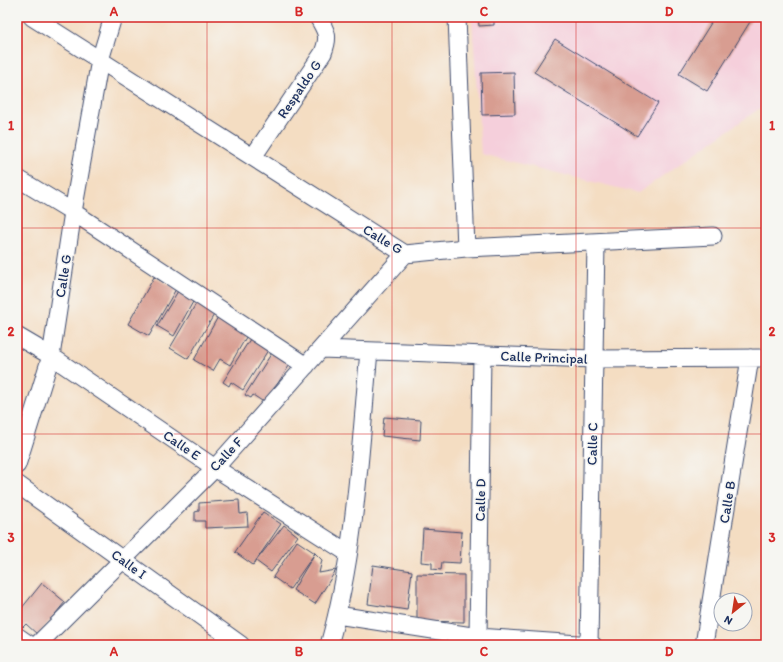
<svg xmlns="http://www.w3.org/2000/svg" width="783" height="662" font-family="Itim,sans-serif">
<rect width="100%" height="100%" fill="#f6f6f2"/>
<filter id="ink" filterUnits="userSpaceOnUse"><feTurbulence type="fractalNoise" baseFrequency=".025" numOctaves="2"/><feDisplacementMap in="SourceGraphic" scale="8" xChannelSelector="R" yChannelSelector="G"/><feConvolveMatrix kernelMatrix="1 2 1 2 8 2 1 2 1" color-interpolation-filters="sRGB"/></filter>
<filter id="wash" filterUnits="userSpaceOnUse"><feTurbulence type="fractalNoise" baseFrequency=".012" numOctaves="4" result="noise"/><feDisplacementMap in="SourceGraphic" scale="16" xChannelSelector="R" yChannelSelector="G"/><feGaussianBlur stdDeviation="0.9" result="paint"/><feColorMatrix in="noise" values="0 0 0 0 0 0 0 0 0 0 0 0 0 0 0 0 0 1.4 0 .05"/><feComposite in="paint" operator="in"/></filter>
<g filter="url(#wash)">
<rect width="100%" height="100%" fill="#f4ddc2"/>
<path fill="#f5cfdb" d="M472 17H766V104L638 193 481 154Z"/>
<g id="blocks">
<path fill="#d89d91" d="M478 17H494V25L479 26Z
M702 17H753L707 91 679 74 711 23Z
M555 39 658 103 637 136 534 72Z
M514 72 515 114 482 115 481 73Z
M154 277 176 289 149 336 128 324Z
M178 291 194 300 174 336 157 326Z
M197 302 215 313 188 359 170 348Z
M219 315 249 332 230 365 220 359 213 371 194 360Z
M252 336 270 347 243 390 231 382 229 386 223 382Z
M273 351 291 363 265 403 253 395 251 398 245 395Z
M384 417 421 420 420 440 382 436Z
M239 500 240 514 247 513 248 526 205 528V521H195V512L199 511V503Z
M263 512 281 524 253 565 235 552Z
M284 525 298 536 271 572 256 561Z
M423 529 462 532 460 563 442 562 441 570 432 569V563L421 562Z
M297 541 315 553 290 589 273 577Z
M315 553 322 560 319 573 336 570 315 604 293 590Z
M373 565 412 571 407 610 368 604Z
M417 574 464 575V622L417 621Z
M42 583 65 602 38 635 26 624 23 627 17 622V614Z"/>
</g>
</g>
<g filter="url(#ink)">
<use href="#blocks" fill-opacity="0" stroke="#3c496d" stroke-width="1"/>
<g fill="none" stroke-linecap="round" stroke-linejoin="round">
<defs>
<path id="street" d="M32 17 405 254 466 248 713 236
M457 17 466 248
M253 157 323 53C330 35 326 32 318 17
M17 178 73 212 306 366
M17 336 51 356 215 468 348 553
M321 349 594 359 766 358
M17 465 51 356 73 212 100 60 113 17
M17 484 241 645
M337 615 478 637 593 645
M17 636 30 645
M37 645 215 468 405 254
M329 645C356 550 360 449 369 351
M476 645 478 637 482 355
M589 645 596 243
M704 645 750 358"/>
</defs>
<use href="#street" stroke="#3c496d" stroke-width="19"/>
<use href="#street" stroke="#fff" stroke-width="17"/>
</g>
</g>
<path fill="none" stroke="#d62828" stroke-width="1" stroke-opacity="0.55" d="M207 17V645M392 17V645M576 17V645M17 228H766M17 434H766"/>
<g text-anchor="middle" stroke-width="3" stroke-linejoin="round" paint-order="stroke">
<g font-size="14" fill="#1b2f5e" stroke="#f6f6f2">
<text transform="translate(299 89) rotate(-56)" y="5">Respaldo G</text>
<text transform="translate(383 239) rotate(31)" y="5">Calle G</text>
<text transform="translate(63 276) rotate(-81)" y="5">Calle G</text>
<text transform="translate(544 357) rotate(2)" y="5">Calle Principal</text>
<text transform="translate(592 444) rotate(-89)" y="5">Calle C</text>
<text transform="translate(182 445) rotate(34)" y="5">Calle E</text>
<text transform="translate(226 454) rotate(-47)" y="5">Calle F</text>
<text transform="translate(480 500) rotate(-89)" y="5">Calle D</text>
<text transform="translate(727 502) rotate(-81)" y="5">Calle B</text>
<text transform="translate(129 564) rotate(36)" y="5">Calle I</text>
</g>
</g>
<rect width="783" height="662" fill="none" stroke="#f6f6f2" stroke-width="44"/>
<g transform="translate(733 612) rotate(210)"><circle r="19" fill="#f6f6f2" stroke="#9ea6b7"/>
<path d="M0-3L7 15L0 10L-7 15Z" fill="#c8321e"/>
<text y="-6" font-size="11" font-weight="bold" text-anchor="middle" fill="#1b2f5e">N</text>
</g>
<rect x="22" y="22" width="739" height="618" fill="none" stroke="#d62828" stroke-width="1.5"/>
<g font-size="13" text-anchor="middle" font-weight="bold" fill="#d62828">
<text x="114" y="16">A</text>
<text x="299" y="16">B</text>
<text x="484" y="16">C</text>
<text x="669" y="16">D</text>
<text x="11" y="130">1</text>
<text x="772" y="130">1</text>
<text x="11" y="336">2</text>
<text x="772" y="336">2</text>
<text x="11" y="542">3</text>
<text x="772" y="542">3</text>
<text x="114" y="656">A</text>
<text x="299" y="656">B</text>
<text x="484" y="656">C</text>
<text x="669" y="656">D</text>
</g>
</svg>
